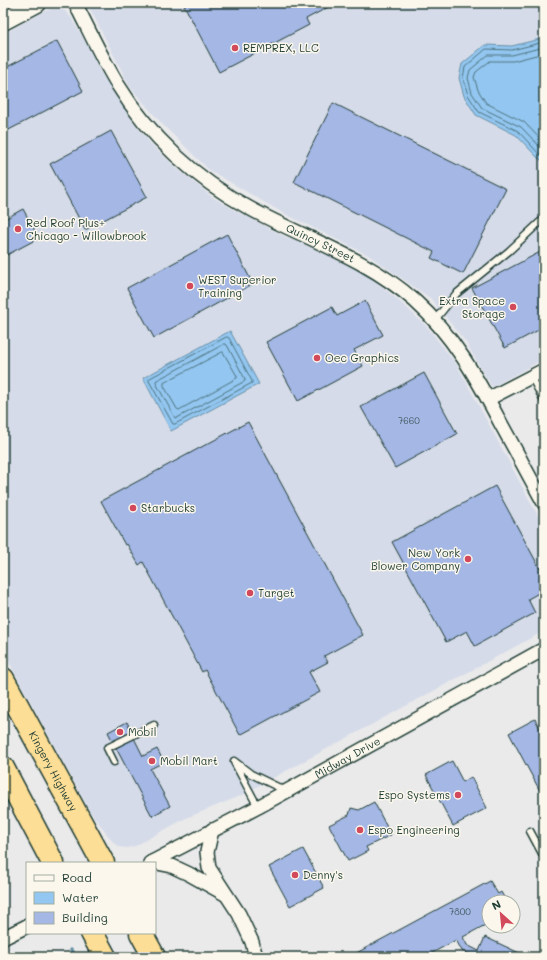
<svg xmlns="http://www.w3.org/2000/svg" width="547" height="960" font-family="Mali,sans-serif">
<rect width="100%" height="100%" fill="#eaeaeb"/>
<filter id="ink" filterUnits="userSpaceOnUse"><feTurbulence type="fractalNoise" baseFrequency=".025" numOctaves="2"/><feDisplacementMap in="SourceGraphic" scale="8" xChannelSelector="R" yChannelSelector="G"/><feConvolveMatrix kernelMatrix="1 2 1 2 8 2 1 2 1" color-interpolation-filters="sRGB"/></filter>
<g filter="url(#ink)">
<path fill="#d5dbe9" d="M87 3H544V359L492 387 465 341 430 298 368 255 281 212 209 170 163 125 130 87Z
M52 9H59L65 11 71 17 86 43 101 73 135 124 151 144 174 166 212 197 236 211 284 236 338 259 374 280 405 306 428 328 457 365 544 527V631L238 797 186 818 135 846 127 848 119 847 113 842 91 813 3 651V34L45 11Z"/>
<path fill="#93c6f0" stroke="#658fa5" d="M544 38V162L538 158 516 135 476 115 464 96 459 78 462 64 485 45 512 46Z
M230 331 259 384 171 431 143 378Z"/>
<g fill="none" stroke-linecap="round" stroke-linejoin="round">
<path stroke="#4d747f" stroke-width="1" d="M544 42 512 50 486 49 465 67 463 78 468 95 479 112 518 131 540 155 544 157
M544 47 512 55H488L470 70 468 78 472 93 482 108 521 127 544 151
M544 53 513 61H490L476 72 474 77 478 90 486 103 524 122 544 143
M227 337 229 338 252 381V383L175 424H173L149 381V379Z
M225 344 227 345 245 379V381L177 418H175L156 383V381Z
M223 352 237 376V378L179 410 177 409 164 386V383Z"/>
<path stroke="#658fa5" stroke-width="3.5" d="M71 950 75 957"/>
</g>
<path fill="#a4b7e5" stroke="#1f3d34" d="M183 3H336L306 19 309 25 219 72Z
M57 41 83 91 3 133V69Z
M333 103 506 189 463 274 431 258 434 252 294 182Z
M111 131 147 197 85 230 50 164Z
M23 209 39 238 3 257V220Z
M227 234 253 284 154 338 127 288Z
M544 250V327L505 348 472 288Z
M365 301 383 335 354 350 363 366 298 401 266 342 332 307 337 316Z
M424 373 457 434 395 468 361 407Z
M248 422 363 635 324 656 328 662 309 672 320 692 240 735 205 670 202 672 143 562 139 565 127 544 125 545 101 501Z
M495 486 544 576V590L528 599 535 613 475 646 467 631 446 642 392 542Z
M535 719 544 736V789L540 791 509 733Z
M127 722 132 732 113 742 108 732Z
M134 738 143 756 157 749 164 762 150 769 170 806 152 816 116 748Z
M452 761 463 782 471 777 487 808 453 826 426 775Z
M374 802 391 835 366 847 368 851 348 861 329 825 349 815 351 808 359 810Z
M303 849 324 888 290 906 269 867Z
M490 881 498 894 501 892 506 901 489 902V923L463 937 467 945 479 951 485 937 528 957H476L462 951 456 940 425 957H349Z"/>
<g fill="none" stroke-linecap="round" stroke-linejoin="round">
<defs>
<path id="lane" d="M434 321 456 294 509 251 540 222
M531 376 544 401
M234 761 251 774 286 791
M114 762 107 748 154 725
M234 762 258 807
M530 831 544 857"/>
<g id="street">
<path id="s1" d="M75 3C89 30 102 59 118 85 149 136 196 179 249 208 305 239 366 257 415 301 453 335 477 378 500 422 515 449 529 476 544 503"/>
<path d="M488 399 544 370"/>
<path d="M212 830 207 852 209 868 239 914 252 942 256 957"/>
<path d="M152 862 172 866 189 874 225 894"/>
<path id="s2" d="M150 863 258 807 544 649"/>
<path d="M3 938 27 926"/>
</g>
<path id="secondary" d="M3 21 37 3"/>
<g id="highway">
<path id="s3" d="M3 679 103 863"/>
<path d="M3 768 53 863"/>
<path d="M92 933 105 957"/>
<path d="M141 933 154 957"/>
</g>
</defs>
<use href="#lane" stroke="#1f3d34" stroke-width="9"/>
<use href="#street" stroke="#1f3d34" stroke-width="16"/>
<use href="#secondary" stroke="#1f3d34" stroke-width="21"/>
<use href="#highway" stroke="#1f3d34" stroke-width="25"/>
<use href="#lane" stroke="#fbf7ec" stroke-width="6"/>
<use href="#street" stroke="#fbf7ec" stroke-width="13"/>
<use href="#secondary" stroke="#fbf7ec" stroke-width="18"/>
<use href="#highway" stroke="#fdde96" stroke-width="22"/>
</g>
</g>
<g fill="#d1495b" stroke="#fbf7ec" stroke-width="1.5">
<circle cx="235" cy="48" r="4"/>
<circle cx="18" cy="229" r="4"/>
<circle cx="190" cy="286" r="4"/>
<circle cx="513" cy="307" r="4"/>
<circle cx="317" cy="358" r="4"/>
<circle cx="133" cy="508" r="4"/>
<circle cx="468" cy="559" r="4"/>
<circle cx="250" cy="593" r="4"/>
<circle cx="120" cy="732" r="4"/>
<circle cx="152" cy="761" r="4"/>
<circle cx="458" cy="795" r="4"/>
<circle cx="360" cy="830" r="4"/>
<circle cx="295" cy="875" r="4"/>
</g>
<g text-anchor="middle" stroke-width="3" stroke-linejoin="round" paint-order="stroke">
<g font-size="9" fill="#405c60">
<text x="409" y="424">7660</text>
<text x="460" y="915">7800</text>
</g>
<g font-size="11" fill="#1f3d34" stroke="#fbf7ec" text-anchor="start">
<text x="243" y="52">REMPREX, LLC</text>
<text x="26" y="227">Red Roof Plus+<tspan x="26" dy="13">Chicago - Willowbrook</tspan></text>
<text x="198" y="284">WEST Superior<tspan x="198" dy="13">Training</tspan></text>
<text x="505" y="305" text-anchor="end">Extra Space<tspan x="505" dy="13">Storage</tspan></text>
<text x="325" y="362">Oec Graphics</text>
<text x="141" y="512">Starbucks</text>
<text x="460" y="557" text-anchor="end">New York<tspan x="460" dy="13">Blower Company</tspan></text>
<text x="258" y="597">Target</text>
<text x="128" y="736">Mobil</text>
<text x="160" y="765">Mobil Mart</text>
<text x="450" y="799" text-anchor="end">Espo Systems</text>
<text x="368" y="834">Espo Engineering</text>
<text x="303" y="879">Denny's</text>
</g>
<g font-size="11" fill="#1f3d34" stroke="#fbf7ec">
<text dy="4" stroke="none"><textPath href="#s1" startOffset="354">Quincy Street</textPath></text>
<text dy="4" stroke="none"><textPath href="#s2" startOffset="224">Midway Drive</textPath></text>
<text dy="4" stroke="none"><textPath href="#s3" startOffset="105">Kingery Highway</textPath></text>
</g>
</g>
<rect width="547" height="960" fill="none" stroke="#fbf7ec" stroke-width="16"/>
<rect x="8" y="8" width="531" height="944" fill="none" stroke="#1f3d34" stroke-width="1.5" filter="url(#ink)"/>
<rect x="26" y="862" width="130" height="72" fill="#fbf7ec" stroke="#a3ada2"/>
<rect x="34" y="875" width="20" height="6" fill="#fbf7ec" stroke="#a3ada2"/>
<text x="62" y="882" font-size="12" fill="#1f3d34">Road</text>
<rect x="34" y="892" width="20" height="12" fill="#93c6f0" stroke="#a3ada2"/>
<text x="62" y="902" font-size="12" fill="#1f3d34">Water</text>
<rect x="34" y="912" width="20" height="12" fill="#a4b7e5" stroke="#a3ada2"/>
<text x="62" y="922" font-size="12" fill="#1f3d34">Building</text>
<g transform="translate(501 914) rotate(333)"><circle r="19" fill="#fbf7ec" stroke="#a3ada2"/>
<path d="M0-3L7 15L0 10L-7 15Z" fill="#d1495b"/>
<text y="-6" font-size="11" font-weight="bold" text-anchor="middle" fill="#1f3d34">N</text>
</g>
</svg>
